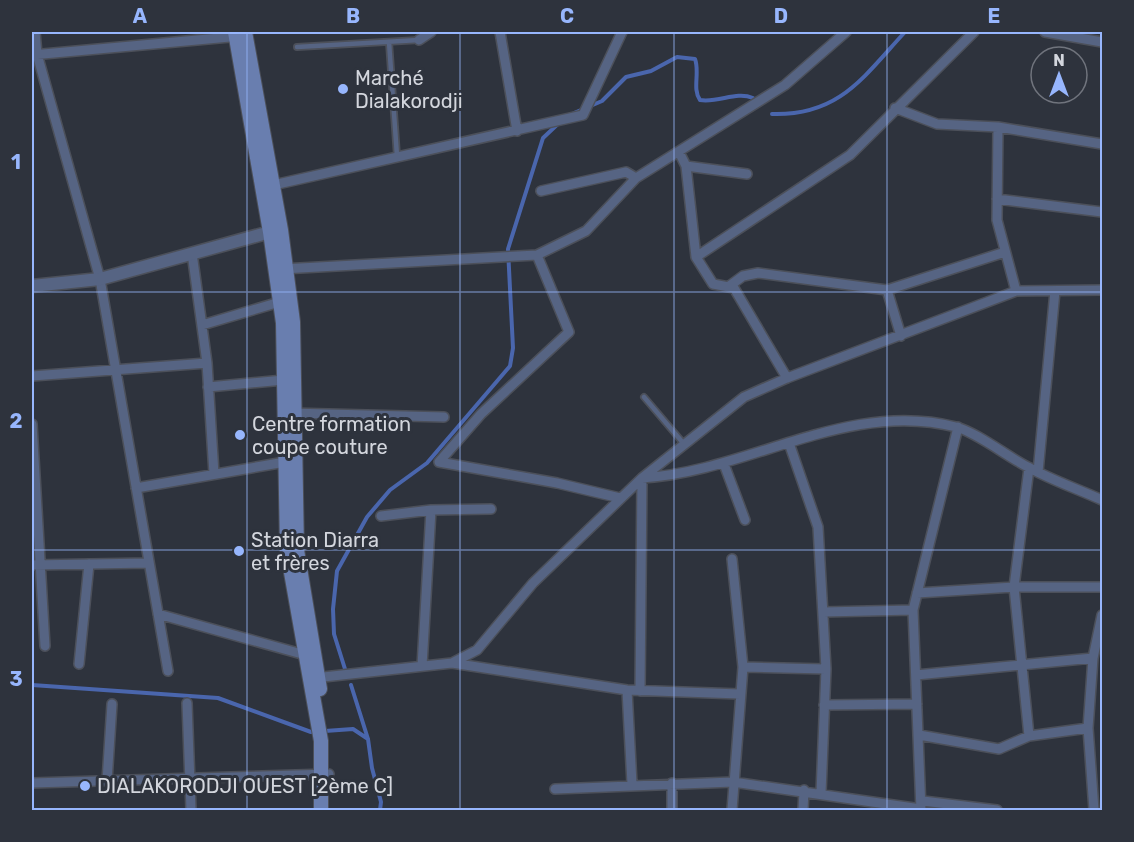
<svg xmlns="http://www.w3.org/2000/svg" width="1134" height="842" font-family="Rubik,sans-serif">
<rect width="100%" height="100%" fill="#2e333d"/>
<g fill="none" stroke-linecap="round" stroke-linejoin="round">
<path stroke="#4a66ad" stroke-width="4" d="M574 113 602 101 626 77 651 71 677 57 695 59C700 72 692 89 700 100 719 103 736 91 753 98
M772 114C840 116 864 76 905 32
M345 669 334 634 333 609 337 571 367 517 390 490 427 463 510 366 513 348 508 249 543 138 560 122
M32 685 218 698 311 732 353 729 368 739
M351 685 368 739 372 768 381 802 380 810"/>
<defs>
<path id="service" d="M389 42 397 156
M297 47 419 40
M644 397 684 444"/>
<path id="minor" d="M35 32 37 54 100 279 168 671
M500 32 517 131
M1045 32 1102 42
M419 40 431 32
M32 55 241 36
M895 108 937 124 998 127 1102 144
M998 127 997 220 1016 291
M679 152 686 166 696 257 713 284 734 288 787 378
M686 166 747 174
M269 186 583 115 622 32
M541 191 626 172 636 178
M997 199 1102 212
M192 253 207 363 214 474
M696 257 850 155 974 32
M282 269 537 255 586 231 636 178 785 85 846 32
M728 287 743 276 758 273 887 290 1005 252
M887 290 901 336
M202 325 283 301
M32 376 207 363
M208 387 284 380
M290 413 444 417
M32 424 45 646
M789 443 818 527 826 669 821 793
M439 462 481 414 569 332 537 255
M439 462 557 483 620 498
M724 464 745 520
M1038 472 1055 291
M136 488 285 462
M381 516 431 510 491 509
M32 565 149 563
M917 593 1014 587H1102
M823 612 913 610
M158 614 309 656
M452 663 627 690 740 694
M79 664 89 564
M422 666 431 510
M743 667 826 669
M916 675 1093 658
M314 678 452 663 477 650 533 583 642 478C748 472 847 399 956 427 976 432 1008 457 1028 467 1051 480 1078 489 1102 500
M627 690 632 784
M640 691 642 478 744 397 787 378 1016 291 1102 290
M187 703 191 810
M824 705 917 704
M919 735 999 749 1029 736 1088 728
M1029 736 1014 587 1029 468
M107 781 112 704
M32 783 329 774
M672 783V810
M555 789 733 782 921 809
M923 801 997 810
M732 810 743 667 732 559
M803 810 804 790
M921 810 913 610 958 427
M1094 810 1088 728 1093 658 1102 615"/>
<path id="tertiary" d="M32 286 100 279 270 232"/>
<path id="secondary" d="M235 32 270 232 283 323 287 550 321 741V810
M245 32 281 230 293 322 297 550 320 689"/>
</defs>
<use href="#service" stroke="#4c505a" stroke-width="8"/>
<use href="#minor" stroke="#4c505a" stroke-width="12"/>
<use href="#tertiary" stroke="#4c505a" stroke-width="15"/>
<use href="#secondary" stroke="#4c505a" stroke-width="16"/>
<use href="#service" stroke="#566483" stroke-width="4.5"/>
<use href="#minor" stroke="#566483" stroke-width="9"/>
<use href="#tertiary" stroke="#566483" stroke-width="12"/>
<use href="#secondary" stroke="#697eaf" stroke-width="14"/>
</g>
<path fill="none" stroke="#97b6fd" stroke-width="1.5" stroke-opacity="0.55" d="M247 32V810M460 32V810M674 32V810M887 32V810M32 292H1102M32 550H1102"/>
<g fill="#97b6fd" stroke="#2e333d" stroke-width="2">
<circle cx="343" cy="89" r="6"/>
<circle cx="240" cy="435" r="6"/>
<circle cx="239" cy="551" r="6"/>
<circle cx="85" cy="786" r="6"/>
</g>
<g text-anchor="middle" stroke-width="6" stroke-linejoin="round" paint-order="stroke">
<g font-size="20" fill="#d3d6dd" stroke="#2e333d" text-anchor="start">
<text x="355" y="85">Marché<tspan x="355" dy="23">Dialakorodji</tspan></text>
<text x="252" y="431">Centre formation<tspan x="252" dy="23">coupe couture</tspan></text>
<text x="251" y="547">Station Diarra<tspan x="251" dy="23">et frères</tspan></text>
<text x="97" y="793">DIALAKORODJI OUEST [2ème C]</text>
</g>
</g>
<rect width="1134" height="842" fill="none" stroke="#2e333d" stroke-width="66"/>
<g transform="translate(1059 75)"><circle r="28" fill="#2e333d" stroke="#70747d" stroke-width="1.5"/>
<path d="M0-4.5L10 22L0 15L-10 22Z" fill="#97b6fd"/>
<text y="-9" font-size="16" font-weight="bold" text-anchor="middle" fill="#d3d6dd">N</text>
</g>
<rect x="33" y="33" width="1068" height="776" fill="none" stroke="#97b6fd" stroke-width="2"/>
<g font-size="20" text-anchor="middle" font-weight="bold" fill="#97b6fd">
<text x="140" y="23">A</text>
<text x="353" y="23">B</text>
<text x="567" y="23">C</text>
<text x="781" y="23">D</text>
<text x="994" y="23">E</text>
<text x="16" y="169">1</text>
<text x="16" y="428">2</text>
<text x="16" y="686">3</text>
</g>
</svg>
